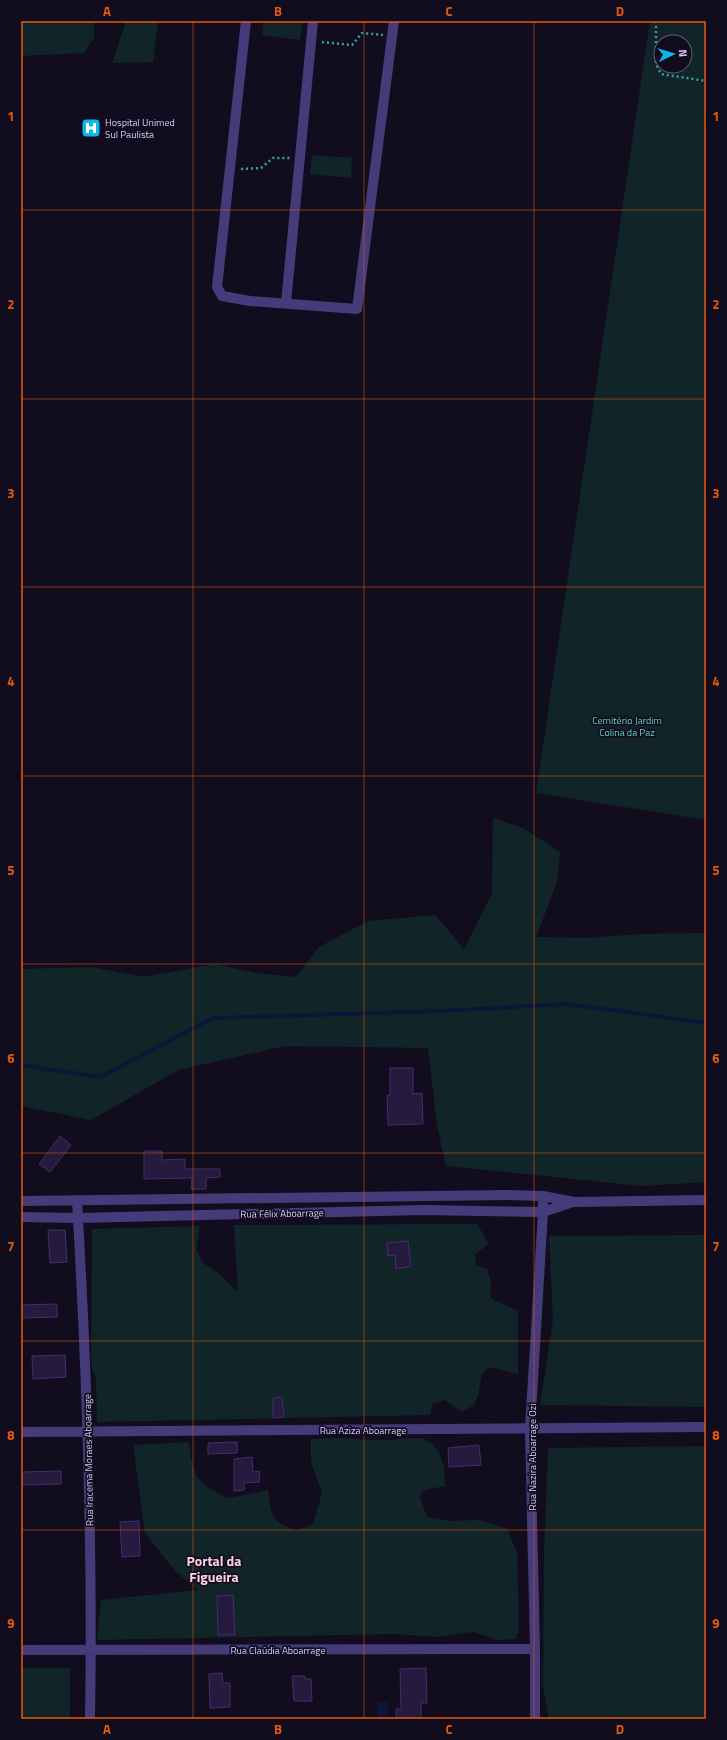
<svg xmlns="http://www.w3.org/2000/svg" width="727" height="1740" font-family="'Titillium Web',sans-serif">
<rect width="100%" height="100%" fill="#120d1e"/>
<path fill="#112528" fill-rule="evenodd" d="M21 21H94V38L84 53 21 56Z
M126 21H158L153 62 112 63Z
M264 21H303L300 40 262 35Z
M650 21H706V820L536 793ZM661 42H685V66H661Z
M312 155 352 158 351 178 310 174Z
M493 818 523 828 560 852 557 882 536 937 586 938 640 934 706 933V1182L642 1186 446 1166 437 1126 428 1048 285 1046 178 1070 91 1120 21 1106V969L92 967 144 977 214 964 257 973 296 977 319 947 368 921 435 915 464 949 492 893Z
M477 1224 489 1244 475 1254 476 1265 487 1269 491 1282 490 1298 518 1311V1374L489 1367 482 1374 478 1395 474 1405 462 1412 445 1400 433 1403 430 1415 97 1422 96 1378 91 1365 92 1229 200 1226 196 1249 203 1263 218 1273 238 1292 234 1225Z
M706 1235V1407L540 1405 553 1319 549 1236Z
M338 1438C354 1439 369 1440 384 1440 395 1440 405 1438 415 1438 440 1438 446 1466 445 1486L424 1490 420 1497 427 1517 450 1521 478 1520 507 1528 517 1553 519 1626 516 1639 498 1640 473 1632 440 1637 392 1634 97 1640 101 1600 198 1590 175 1571 145 1533 133 1445 189 1442 191 1459 197 1477 210 1489 228 1498 268 1490C271 1517 270 1519 295 1531L313 1524 322 1493 311 1462V1439Z
M706 1446V1719H549L543 1686 544 1554 548 1448Z
M21 1668H70V1719H21Z"/>
<path fill="#0c1639" d="M378 1702H388V1719H378Z"/>
<g fill="none" stroke-linecap="round" stroke-linejoin="round">
<path stroke="#0c1639" stroke-width="4" d="M21 1065 100 1077 213 1018 441 1011 567 1004 706 1023"/>
</g>
<path fill="#261a3e" stroke="#412e69" d="M390 1068H413V1094L422 1093 423 1124 388 1125 387 1095H390Z
M60 1136 71 1145 50 1172 39 1164Z
M144 1151H162V1160L185 1159V1169H220V1177L206 1178V1189H191L192 1178 144 1179Z
M48 1230H65L67 1262 50 1263Z
M408 1241 411 1266 396 1269 395 1255 388 1256 387 1243Z
M57 1304V1317L21 1318V1305Z
M65 1355 66 1377 33 1379 32 1356Z
M282 1397 284 1417 273 1418V1398Z
M237 1442V1453L208 1454V1443Z
M479 1445 481 1465 449 1467 448 1448Z
M252 1457 253 1472 260 1471 259 1482 244 1483V1490L234 1491V1459Z
M61 1471V1484L21 1485V1472Z
M139 1521 140 1556 122 1557 120 1522Z
M233 1595 235 1635H218L217 1596Z
M426 1668 427 1703H421V1719H396V1709H401L400 1669Z
M222 1673 223 1683H230V1707L210 1708 209 1674Z
M292 1676H305V1679H311L312 1701H294Z"/>
<g fill="none" stroke-linecap="round" stroke-linejoin="round">
<path stroke="#34a1a9" stroke-width="2.5" stroke-dasharray="2 3" stroke-linecap="butt" d="M656 21V64L661 74 706 81
M322 42 352 45 362 33 383 35
M241 169 261 168 273 158H290"/>
<path stroke="#463b7a" stroke-width="10" d="M246 21 217 287 222 296 250 301 357 309 394 21
M286 303 313 21
M21 1201 508 1195 543 1196 574 1202 706 1200
M77 1201C87 1374 93 1546 90 1719
M21 1217 78 1218 423 1210 543 1212 573 1202
M21 1432 706 1427
M21 1650 535 1649
M535 1719V1649L530 1429 543 1212V1196"/>
</g>
<path fill="none" stroke="#e8590c" stroke-width="1" stroke-opacity="0.55" d="M193 21V1719M364 21V1719M534 21V1719M21 210H706M21 399H706M21 587H706M21 776H706M21 964H706M21 1153H706M21 1341H706M21 1530H706"/>
<defs>
<symbol id="hospital-square" viewBox="-11 -11 22 22"><rect x="-9" y="-9" width="18" height="18" rx="4" fill="#0db6e8" stroke="#120d1e"/><path d="M-5-5h3v3.5h4V-5h3V5h-3V1.5h-4V5h-3Z" fill="#fff"/></symbol>
</defs>
<g fill-rule="evenodd">
<use href="#hospital-square" x="80" y="117" width="22" height="22"/>
</g>
<g text-anchor="middle" stroke-width="3.5" stroke-linejoin="round" paint-order="stroke">
<g font-size="10" fill="#d9cdfc" stroke="#120d1e" text-anchor="start">
<text x="105" y="126">Hospital Unimed<tspan x="105" dy="12">Sul Paulista</tspan></text>
</g>
<g font-size="10" fill="#5ed7c8" stroke="#120d1e">
<text x="627" y="724">Cemitério Jardim<tspan x="627" dy="12">Colina da Paz</tspan></text>
</g>
<g font-size="10" fill="#d9cdfc" stroke="#120d1e">
<text transform="translate(282 1213) rotate(-1)" y="4">Rua Félix Aboarrage</text>
<text x="363" y="1434">Rua Aziza Aboarrage</text>
<text transform="translate(532 1457) rotate(-90)" y="4">Rua Nazira Aboarrage Ozi</text>
<text transform="translate(88 1460) rotate(-91)" y="4">Rua Iracema Moraes Aboarrage</text>
<text x="278" y="1654">Rua Claúdia Aboarrage</text>
</g>
<g font-size="14" font-weight="bold" fill="#fccfe6" stroke="#120d1e">
<text x="214" y="1566">Portal da<tspan x="214" dy="16">Figueira</tspan></text>
</g>
</g>
<rect width="727" height="1740" fill="none" stroke="#120d1e" stroke-width="44"/>
<g transform="translate(673 54) rotate(85)"><circle r="19" fill="#120d1e" stroke="#625a77"/>
<path d="M0-3L7 15L0 10L-7 15Z" fill="#0db6e8"/>
<text y="-6" font-size="11" font-weight="bold" text-anchor="middle" fill="#d9cdfc">N</text>
</g>
<rect x="22" y="22" width="683" height="1696" fill="none" stroke="#e8590c" stroke-width="1.5"/>
<g font-size="13" text-anchor="middle" font-weight="bold" fill="#e8590c">
<text x="107" y="16">A</text>
<text x="278" y="16">B</text>
<text x="449" y="16">C</text>
<text x="620" y="16">D</text>
<text x="11" y="121">1</text>
<text x="716" y="121">1</text>
<text x="11" y="309">2</text>
<text x="716" y="309">2</text>
<text x="11" y="498">3</text>
<text x="716" y="498">3</text>
<text x="11" y="686">4</text>
<text x="716" y="686">4</text>
<text x="11" y="875">5</text>
<text x="716" y="875">5</text>
<text x="11" y="1063">6</text>
<text x="716" y="1063">6</text>
<text x="11" y="1251">7</text>
<text x="716" y="1251">7</text>
<text x="11" y="1440">8</text>
<text x="716" y="1440">8</text>
<text x="11" y="1628">9</text>
<text x="716" y="1628">9</text>
<text x="107" y="1734">A</text>
<text x="278" y="1734">B</text>
<text x="449" y="1734">C</text>
<text x="620" y="1734">D</text>
</g>
</svg>
